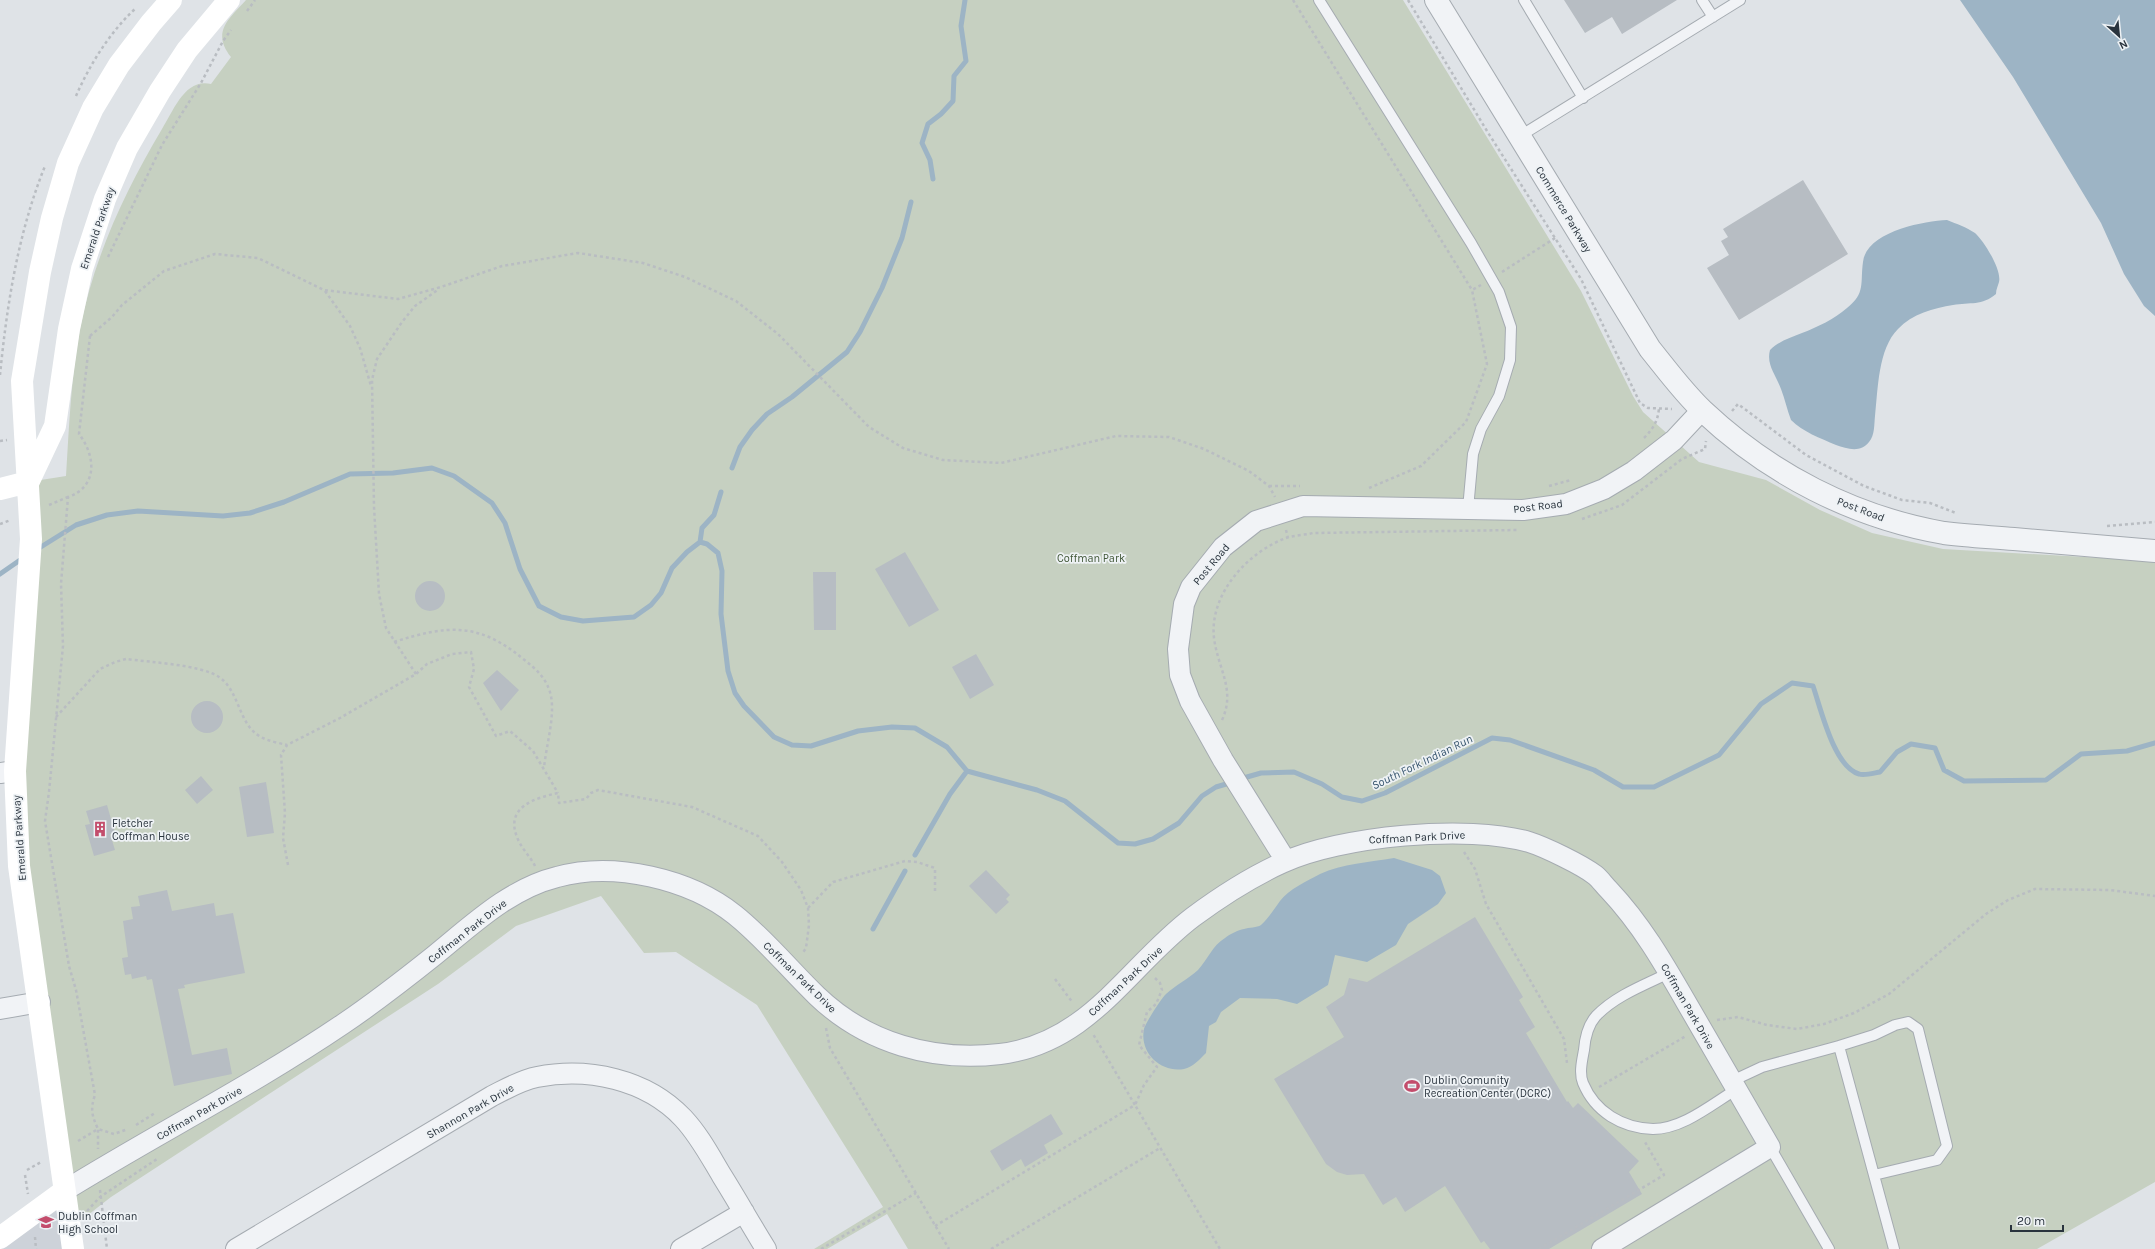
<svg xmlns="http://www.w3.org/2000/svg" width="2155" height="1249" font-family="Karla,sans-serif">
<rect width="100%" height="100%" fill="#dfe3e7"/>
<path fill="#cdd2d9" d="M64 1191 73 1249H0V1238Z"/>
<path fill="#c6d0c1" d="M246 0H1403L1581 291 1633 396 1643 412 1699 462 1766 480 1820 510 1872 533 1943 549 2155 561V1182L2037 1249H908L887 1214 827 1249H814L883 1207 757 1005 676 952 644 953 601 896 516 926 438 984 111 1197 70 1229 19 866 28 482 66 476C69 427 71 377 80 329 94 257 125 191 162 129 174 110 185 78 211 84L231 57C211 32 229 19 246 0Z"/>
<path fill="#9db4c5" d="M1960 0H2155V316L2144 306 2124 274 2101 223 2013 77Z
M1947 220C1957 224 1966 227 1975 233 1984 241 2002 270 1999 282 1998 286 1996 289 1996 294 1982 306 1970 302 1953 305 1934 308 1912 314 1898 329 1878 349 1878 389 1875 416 1874 425 1875 435 1869 442 1861 453 1847 449 1836 445 1820 438 1803 432 1791 420 1787 410 1785 399 1781 389 1776 375 1766 365 1770 350 1779 341 1790 338 1802 333 1818 327 1834 319 1847 308 1866 293 1860 283 1863 262 1866 232 1923 221 1947 220Z
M1394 858 1432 870 1440 876 1446 893 1438 904 1408 924 1396 945 1367 962 1335 955 1328 985 1297 1004 1277 999 1240 998 1221 1012 1216 1022 1209 1026 1206 1053C1200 1059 1193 1067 1184 1069 1161 1073 1139 1053 1144 1029 1146 1022 1161 999 1166 994 1176 985 1188 979 1198 970 1208 959 1212 946 1225 938 1230 934 1238 930 1244 929 1249 927 1257 928 1261 925 1269 918 1274 909 1280 901 1289 889 1307 881 1320 874 1342 864 1370 862 1394 858Z"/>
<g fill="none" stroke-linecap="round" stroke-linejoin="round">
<path stroke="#9db4c5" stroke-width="5" d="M933 179 930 160 922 143 928 124 941 114 953 101 954 76 966 61 961 26 965 0
M732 468 740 447 752 430 767 414 792 397 847 352 860 332 882 288 902 238 911 202
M700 542 702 528 714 515 721 492
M36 550 76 525 107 515 138 511 223 516 250 513 284 502 350 474 393 473 432 468 454 476 492 503 505 523 520 569 539 606 561 617 583 621 634 617 651 605 661 593 672 568 687 552 700 542 707 544 718 553 722 571 721 614 728 671 735 693 744 706 774 737 792 745 811 746 858 731 892 727 915 728 947 747 967 771 1037 790 1065 801 1118 843 1135 844 1153 839 1179 823 1202 796 1216 787 1233 782
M0 574 23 558
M1240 779 1261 773 1294 772 1322 784 1342 797 1362 801 1385 793 1492 738 1510 740 1594 770 1623 787H1654L1719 755 1761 704 1792 683 1813 686C1821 709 1834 767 1859 774 1864 776 1874 773 1880 772L1897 752 1911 744 1935 748 1944 770 1964 781 2046 780 2081 754 2127 751 2155 743
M915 855 950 794 967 771
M873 929 905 871"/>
</g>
<path fill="#b7bdc3" d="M1564 0H1677L1622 34 1612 17 1585 33Z
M1803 180 1848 254 1739 320 1707 268 1729 255 1721 241 1728 237 1723 229Z
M905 552 939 610 909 627 875 569Z
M813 572H836V630H814Z
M415 596a15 15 0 1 1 30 0a15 15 0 1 1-30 0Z
M976 654 994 685 970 699 952 667Z
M497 670 519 690 501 711 483 683Z
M191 717a16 16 0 1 1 32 0a16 16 0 1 1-32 0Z
M201 776 213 790 197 804 185 790Z
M266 782 274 833 247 837 239 787Z
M107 805 115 833 110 834 115 850 94 856 85 825 90 824 86 811Z
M986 870 1010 895 1006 899 1009 902 996 914 969 886Z
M167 890 172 911 214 903 216 916 233 913 245 973 184 985 185 988 178 989 192 1055 227 1048 232 1074 174 1086 152 979 147 980 146 976 132 979 131 974 125 975 122 958 128 957 123 921 133 919 131 907 140 906 138 896Z
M1475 917 1523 997 1519 1000 1535 1027 1526 1033 1567 1102 1568 1101 1573 1108 1578 1103 1639 1161 1629 1172 1642 1194 1549 1249H1490L1484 1241 1481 1243 1445 1186 1405 1212 1396 1197 1383 1205 1364 1174 1347 1175 1337 1172 1326 1164 1274 1079 1344 1037 1326 1007 1344 995 1349 978 1367 982Z
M1051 1114 1063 1134 1044 1145 1048 1153 1025 1167 1021 1159 1002 1171 990 1151Z"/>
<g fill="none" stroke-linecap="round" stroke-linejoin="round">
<defs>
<path id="service" d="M1319 0 1471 243 1499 292 1511 327 1510 360 1499 396 1481 429 1473 454 1468 509
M1524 0 1583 98
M1702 0 1713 17
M1520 136 1740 0
M1669 973C1644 985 1615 996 1596 1016 1588 1025 1585 1038 1584 1050 1582 1061 1579 1073 1583 1083 1595 1112 1622 1128 1653 1129 1683 1129 1712 1104 1737 1089
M1839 1046 1874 1035 1895 1025 1908 1022 1918 1029 1947 1146 1937 1160 1874 1175
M1732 1081 1762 1067 1839 1046 1894 1249
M1770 1147 1829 1249"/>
<path id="minor" d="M0 773 15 771
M1286 861 1223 760 1190 701 1180 675 1178 649 1184 604 1191 587 1223 547 1256 521 1303 506 1523 510 1566 504 1604 489 1634 471 1674 440 1702 410
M0 1009 40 1002
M64 1191C156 1134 253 1085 343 1024 374 1003 405 979 435 955 472 925 509 889 557 877 614 861 690 879 735 915 765 939 790 970 817 996 866 1043 933 1062 1000 1054 1090 1043 1128 966 1193 917 1220 897 1251 877 1282 863 1339 836 1469 824 1529 842 1545 847 1582 865 1595 875 1600 879 1604 885 1609 890 1641 924 1663 962 1686 1002 1714 1050 1742 1099 1770 1147L1602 1249
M236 1249 492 1096C506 1089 521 1080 537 1077 588 1067 646 1079 683 1118 699 1135 710 1156 722 1176 737 1200 751 1225 766 1249
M681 1249 744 1212"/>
<path id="tertiary" d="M1436 0 1650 349C1667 370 1683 392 1703 411 1770 474 1853 517 1944 533 1967 536 1991 537 2014 539 2061 543 2108 547 2155 551"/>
</defs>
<use href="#service" stroke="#a5abb1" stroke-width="12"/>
<use href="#minor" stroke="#a5abb1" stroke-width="22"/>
<use href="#tertiary" stroke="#a5abb1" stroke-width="24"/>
<path stroke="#b9bdc2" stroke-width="2.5" stroke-dasharray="3 3" stroke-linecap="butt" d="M1293 0 1472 290
M1408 0 1487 131 1581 279 1640 403 1648 408 1672 409
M247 11 255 0
M76 96C90 64 110 32 136 8
M108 257 162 145 201 83 223 41 231 30
M1502 272 1555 238
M325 291 350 326 360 348 371 386
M90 336 112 317 122 305 164 271 215 254 258 258 324 290 398 299 441 287 502 266 578 253 643 263 685 277 736 301 778 334 869 427 903 448 943 460 1001 463 1116 436 1169 437 1204 449 1249 471 1269 486 1275 497
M90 336 79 434C96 456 98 487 68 497L61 584 63 646 49 792 45 821 69 966 76 990 95 1095C90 1109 92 1116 98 1129L114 1134 128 1129
M0 375C7 304 18 233 45 166
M1732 411 1738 404 1806 455 1864 486 1902 500 1930 503 1956 513
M1644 438C1653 429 1658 421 1659 408
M0 441 7 440
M1269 486H1300
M1549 486 1571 480
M1369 488 1421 466 1466 422 1487 364 1472 290 1481 285
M49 505 68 497
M1582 519 1622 505 1682 459 1705 449 1706 441
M0 524 11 520
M2107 526 2155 522
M1286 530 1288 538
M394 642C447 625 478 622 522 658 536 669 547 678 551 696 555 718 546 746 544 768
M416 674 386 628 379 594 374 507 372 380 377 359 402 322 415 306 439 289
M56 717 100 669 115 662 126 659C149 662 202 665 219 677 240 691 238 725 261 737 268 741 279 743 287 745
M1222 720C1236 690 1218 669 1214 638 1209 594 1248 552 1286 538 1295 535 1305 535 1313 533L1518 530
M1464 852 1475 869 1486 904 1564 1039 1567 1063
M288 865 283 838 285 813 281 755 287 745 340 718 416 674 427 664 452 654 471 652 474 669 469 687 496 736 510 731 533 751 558 793
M535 866C530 856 521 848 517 837 505 807 535 798 558 793L559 803 586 799 591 793 598 790 692 807 758 836 782 862 801 890 808 908 809 925 806 948 802 954
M808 908 833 882 905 861 917 862 935 868V891
M1155 978 1160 983 1162 990 1156 1004 1147 1012 1139 1045 1157 1067 1144 1085 1135 1105 1220 1249
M1055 979 1073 1003
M1717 1020 1738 1017 1767 1025 1797 1029 1824 1024 1854 1013 1889 994 1986 914 2008 900 2035 889 2110 890 2155 896
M826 1028 830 1048 949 1249
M1599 1087 1686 1036
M136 1125 155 1113
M78 1141 98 1129V1149
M27 1170 41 1162
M25 1175 28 1194
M100 1190 107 1249
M87 1211 100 1197 157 1159
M935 1226 1135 1105 1093 1034
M35 1237 36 1249
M821 1249 916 1193
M991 1249 1160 1148
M1539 1249 1664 1175 1645 1142"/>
<use href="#service" stroke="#f1f3f6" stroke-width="10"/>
<use href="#minor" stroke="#f1f3f6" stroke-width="20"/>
<use href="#tertiary" stroke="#f1f3f6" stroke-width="22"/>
<path stroke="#fff" stroke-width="22" d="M29 481 55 426 69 329 82 269 105 199 127 148 160 91 187 50 229 0
M0 489 28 482
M0 1238 64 1191
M73 1249 19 866 15 771 31 539 22 381 40 272 52 218 68 163 93 108 119 65 151 23 171 0"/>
</g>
<defs>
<symbol id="building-bare" viewBox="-9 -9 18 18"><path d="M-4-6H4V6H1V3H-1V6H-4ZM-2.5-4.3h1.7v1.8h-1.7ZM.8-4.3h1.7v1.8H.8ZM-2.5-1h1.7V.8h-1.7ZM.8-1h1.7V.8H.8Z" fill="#c34d6c" stroke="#eef2f5" stroke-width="2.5" paint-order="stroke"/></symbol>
<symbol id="stadium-bare" viewBox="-9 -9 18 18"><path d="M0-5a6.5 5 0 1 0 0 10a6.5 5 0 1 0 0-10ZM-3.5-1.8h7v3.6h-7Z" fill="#c34d6c" stroke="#eef2f5" stroke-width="2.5" paint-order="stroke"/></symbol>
<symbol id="school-bare" viewBox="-9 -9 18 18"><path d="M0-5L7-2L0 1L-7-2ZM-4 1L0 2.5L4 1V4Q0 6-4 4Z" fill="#c34d6c" stroke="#eef2f5" stroke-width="2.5" paint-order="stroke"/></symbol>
</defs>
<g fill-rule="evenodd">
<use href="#building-bare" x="89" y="818" width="22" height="22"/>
<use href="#stadium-bare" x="1401" y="1075" width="22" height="22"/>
<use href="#school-bare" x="35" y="1211" width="22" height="22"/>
</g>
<g text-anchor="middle" stroke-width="3.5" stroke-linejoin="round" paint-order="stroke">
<g font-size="11" fill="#29333d" stroke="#eef2f5">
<text transform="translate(1564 209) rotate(59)" y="4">Commerce Parkway</text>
<text transform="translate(97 228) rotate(-71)" y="4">Emerald Parkway</text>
<text transform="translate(1538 506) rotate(-7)" y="4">Post Road</text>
<text transform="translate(1861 509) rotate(21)" y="4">Post Road</text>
<text transform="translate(1211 564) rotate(-50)" y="4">Post Road</text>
<text transform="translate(1417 837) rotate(-3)" y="4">Coffman Park Drive</text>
<text transform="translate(19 838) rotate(-94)" y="4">Emerald Parkway</text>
<text transform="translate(467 931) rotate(-38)" y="4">Coffman Park Drive</text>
<text transform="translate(800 977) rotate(44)" y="4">Coffman Park Drive</text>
<text transform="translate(1125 981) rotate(-43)" y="4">Coffman Park Drive</text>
<text transform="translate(1688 1006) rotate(60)" y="4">Coffman Park Drive</text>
<text transform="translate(470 1111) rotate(-30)" y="4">Shannon Park Drive</text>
<text transform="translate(199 1113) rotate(-30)" y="4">Coffman Park Drive</text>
</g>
<g font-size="11" fill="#415738" stroke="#eef2f5">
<text x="1091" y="562">Coffman Park</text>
</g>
<g font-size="11" fill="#29333d" stroke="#eef2f5" text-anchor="start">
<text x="112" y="827">Fletcher<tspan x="112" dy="13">Coffman House</tspan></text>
<text x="1424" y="1084">Dublin Comunity<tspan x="1424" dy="13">Recreation Center (DCRC)</tspan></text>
<text x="58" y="1220">Dublin Coffman<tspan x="58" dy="13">High School</tspan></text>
</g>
<g font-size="12" font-style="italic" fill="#37556e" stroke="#eef2f5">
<text transform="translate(1422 762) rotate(-26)" y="4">South Fork Indian Run</text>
</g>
</g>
<g transform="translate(2119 36) rotate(153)" stroke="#eef2f5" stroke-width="3" paint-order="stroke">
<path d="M0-3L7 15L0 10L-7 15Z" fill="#29333d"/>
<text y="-6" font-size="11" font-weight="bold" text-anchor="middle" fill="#29333d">N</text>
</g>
<path d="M2011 1225v6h52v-6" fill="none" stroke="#29333d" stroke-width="2"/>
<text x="2017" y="1225" font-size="12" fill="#29333d" stroke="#eef2f5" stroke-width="3" paint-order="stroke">20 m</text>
</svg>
